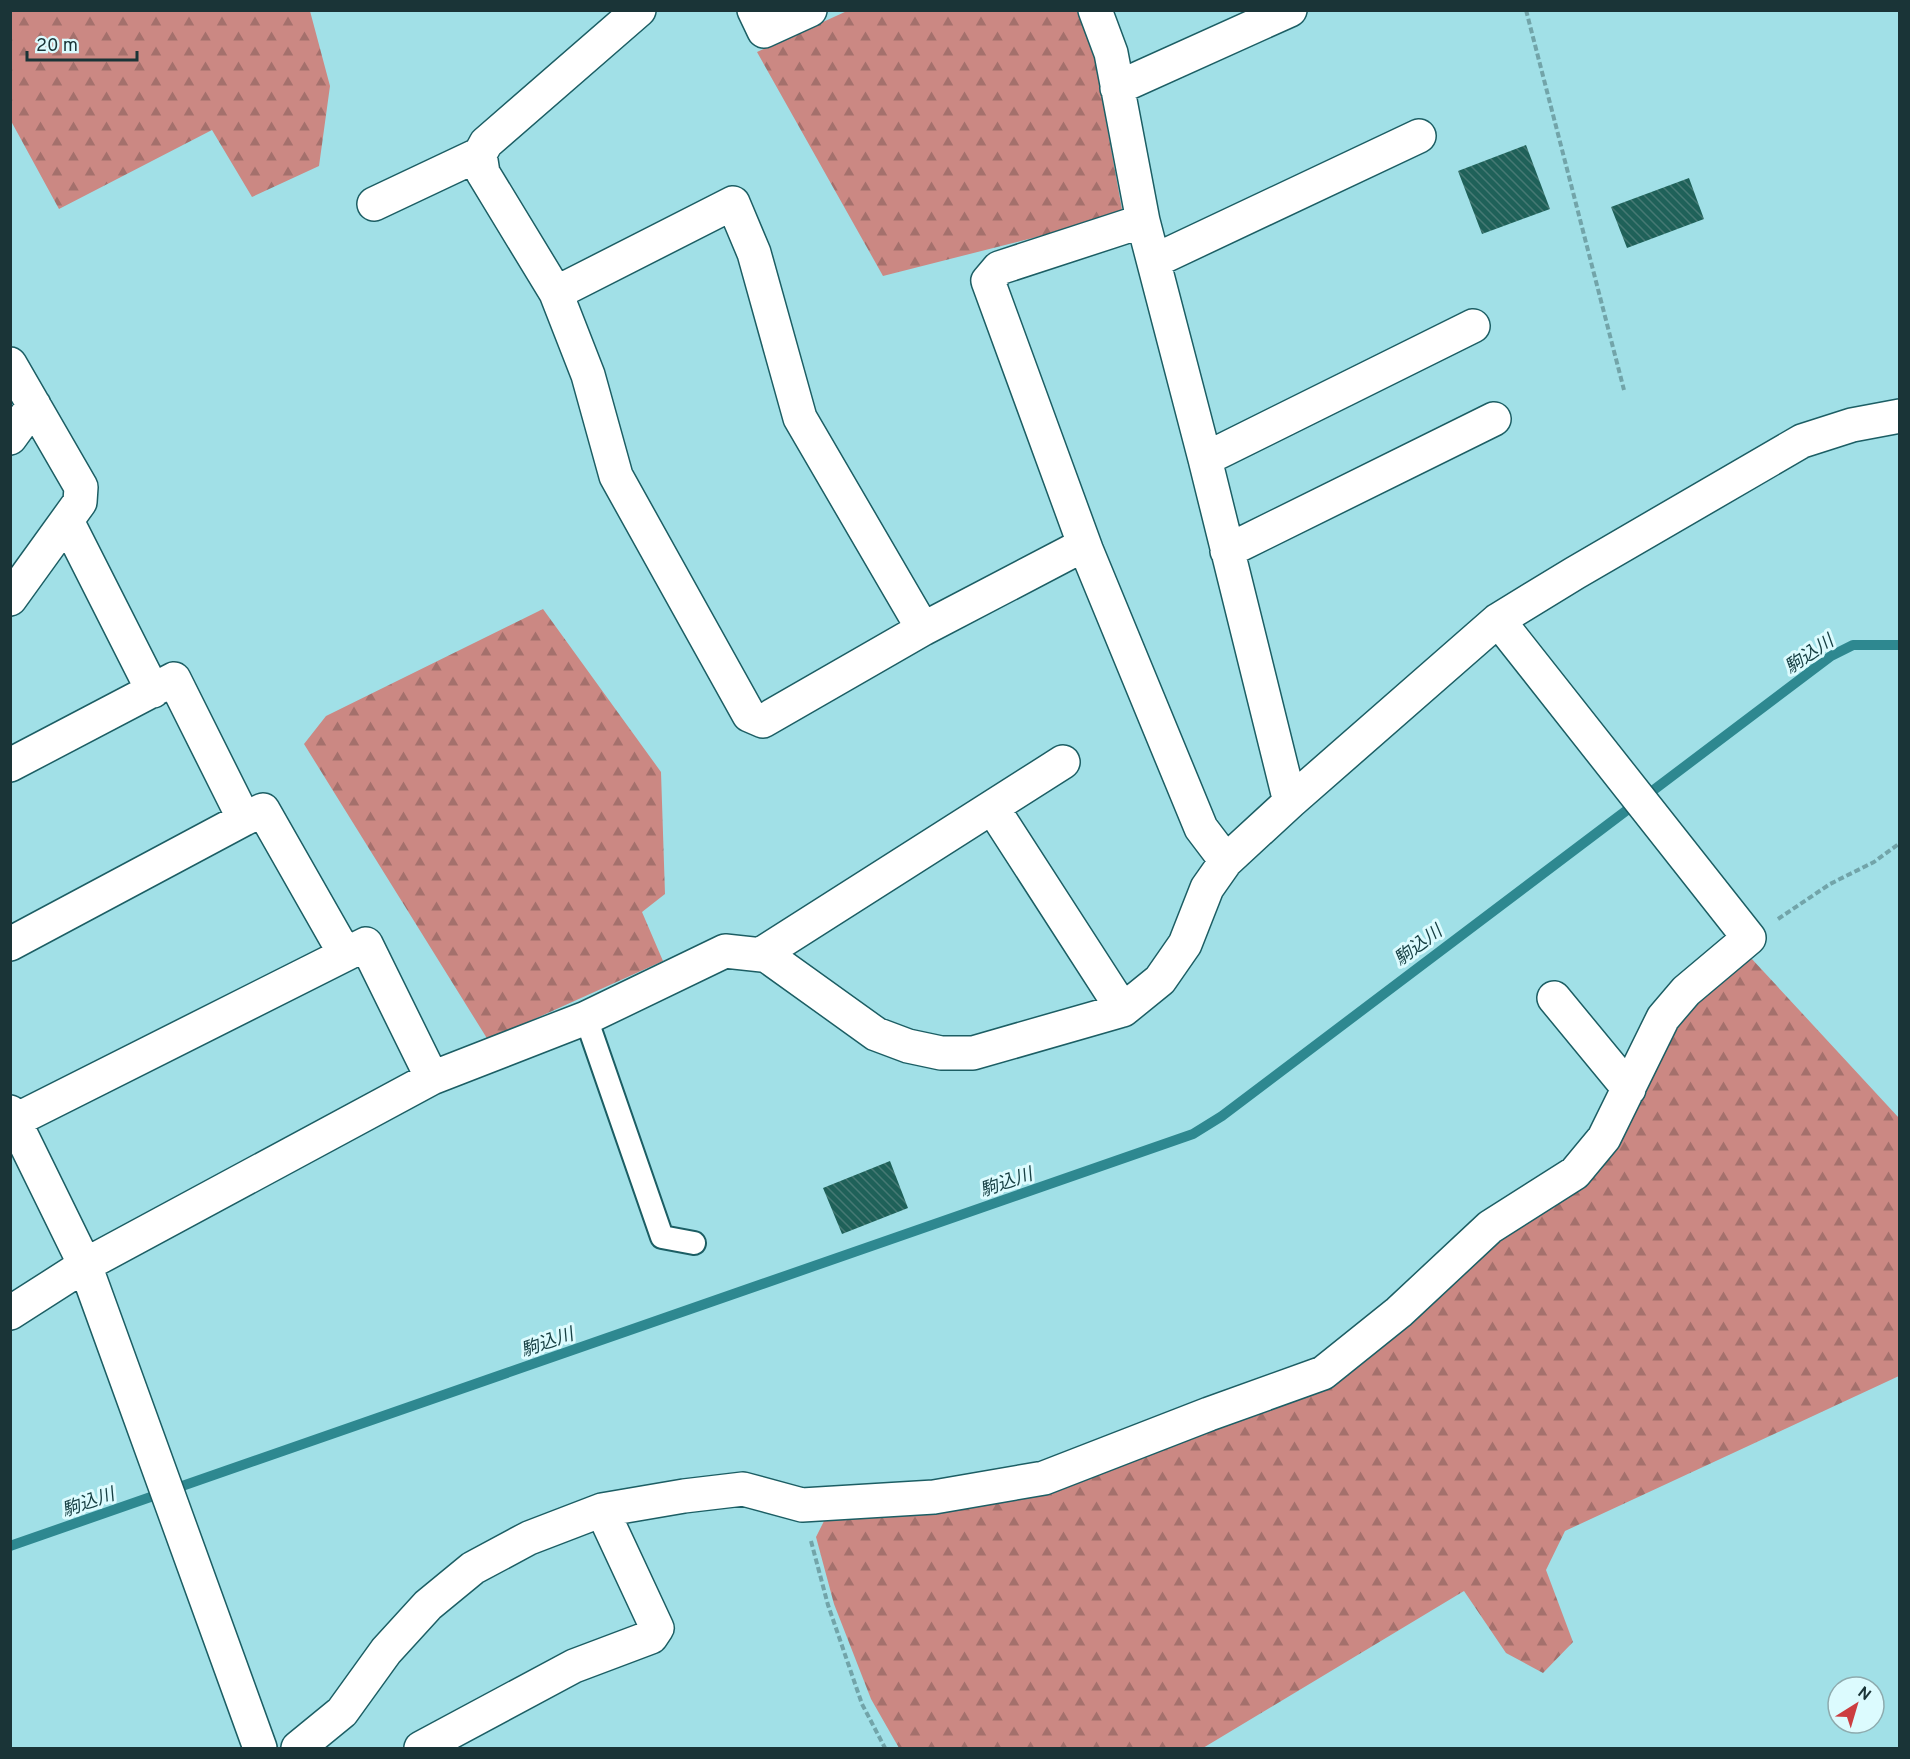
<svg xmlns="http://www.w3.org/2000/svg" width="1910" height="1759" font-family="Overpass,'Noto Sans JP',sans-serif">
<defs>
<pattern id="forest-firs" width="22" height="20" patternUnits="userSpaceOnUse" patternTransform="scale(1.5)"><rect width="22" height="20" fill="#cb8883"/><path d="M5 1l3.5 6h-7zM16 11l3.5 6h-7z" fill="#a4706c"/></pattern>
<pattern id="building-back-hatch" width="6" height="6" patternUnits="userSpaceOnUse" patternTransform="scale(1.5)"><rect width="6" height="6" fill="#1f6159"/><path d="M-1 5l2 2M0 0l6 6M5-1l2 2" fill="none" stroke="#467974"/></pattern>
</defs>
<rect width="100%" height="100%" fill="#a1e0e7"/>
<path fill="url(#forest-firs)" d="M10 11H310L330 86 319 166 252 197 212 130 59 209 11 121Z
M847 11H1077L1095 60 1123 215 883 276 757 52Z
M543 609 661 772 665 894 642 912 663 961 488 1040 304 744 326 716Z
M1751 958 1899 1118V1376L1565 1531 1546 1570 1573 1642 1543 1673 1506 1653 1464 1591 1203 1748H899L871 1699 834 1604 816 1537 828 1513 932 1505 1325 1384 1497 1233 1550 1201 1671 1021Z"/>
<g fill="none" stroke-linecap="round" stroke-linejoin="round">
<path stroke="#2e8890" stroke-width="10" d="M10 1546 1193 1134 1222 1116 1831 656 1853 645H1900"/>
</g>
<path fill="url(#building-back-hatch)" d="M1526 145 1550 209 1482 234 1458 171Z
M1689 178 1704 219 1627 248 1611 207Z
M890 1161 908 1208 842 1234 823 1188Z"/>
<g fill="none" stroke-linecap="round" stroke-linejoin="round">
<defs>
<path id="service" d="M586 1018 662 1237 694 1243"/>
<path id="minor" d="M639 10 486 143 480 154 483 173 556 293 588 375 616 476 749 715 763 721 923 629 1074 550 1086 549 1201 828 1226 861
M754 10 764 31 810 10
M1095 10 1111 53 1143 221 1205 459 1290 802
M1117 88 1290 10
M374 204 480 154
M1154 261 1419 136
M556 293 733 203 754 253 800 418 923 629
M10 364 81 487 80 502 10 599
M10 438 34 405
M1205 459 1473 326
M67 521 153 691
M1086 549 988 281 999 268 1143 221
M1227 551 1494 419
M10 765 174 679 244 819
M992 807 1123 1010
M10 944 244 819 263 810 345 954
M763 953 1063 762
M1554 998 1629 1089
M10 1112 85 1265 260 1748
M10 1123 366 944 432 1078
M10 1313 85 1265 432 1078 586 1018 725 951 762 955 763 953 876 1034 908 1046 941 1053H973L1123 1010 1160 980 1185 944 1207 888 1226 861 1290 802 1498 620 1575 573 1802 441 1852 425 1900 416
M298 1748 342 1712 386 1651 428 1605 473 1568 529 1538 602 1510 684 1496 743 1489 802 1505 934 1497 1044 1478 1209 1414 1323 1373 1399 1312 1490 1227 1575 1173 1604 1138 1663 1018 1686 991 1749 938 1498 620
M421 1748 574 1666 651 1637 657 1628 602 1510"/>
</defs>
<use href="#service" stroke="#1c5e64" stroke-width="26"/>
<use href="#minor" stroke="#1c5e64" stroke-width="36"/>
<path stroke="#72a4a9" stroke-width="4" stroke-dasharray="6 3" stroke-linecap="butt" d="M1526 10 1624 390
M1778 919 1830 884 1874 862 1900 843
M811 1541 828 1605 862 1704 885 1748"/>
<use href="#service" stroke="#fff" stroke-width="22"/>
<use href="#minor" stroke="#fff" stroke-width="33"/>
</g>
<g text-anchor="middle" stroke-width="6" stroke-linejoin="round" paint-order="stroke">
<g font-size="18" font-style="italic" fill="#174044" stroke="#dcfbfe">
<text transform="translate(1809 654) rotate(-34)" y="6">駒込川</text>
<text transform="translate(1418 945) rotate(-37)" y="6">駒込川</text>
<text transform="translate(1006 1182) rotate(-19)" y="6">駒込川</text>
<text transform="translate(547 1342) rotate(-19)" y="6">駒込川</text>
<text transform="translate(88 1502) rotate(-19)" y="6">駒込川</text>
</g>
</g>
<rect width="1910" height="1759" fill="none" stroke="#1a3437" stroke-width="24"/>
<g transform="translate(1856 1705) rotate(37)"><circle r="28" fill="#dcfbfe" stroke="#8eabae" stroke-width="1.5"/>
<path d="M0-4.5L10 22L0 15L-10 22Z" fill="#cc3d40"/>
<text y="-9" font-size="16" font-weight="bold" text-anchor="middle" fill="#1a3437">N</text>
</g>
<path d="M27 51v9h110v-9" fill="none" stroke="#1a3437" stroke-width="3"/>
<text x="36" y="51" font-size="18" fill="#1a3437" stroke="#dcfbfe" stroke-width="4.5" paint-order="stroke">20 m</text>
</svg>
